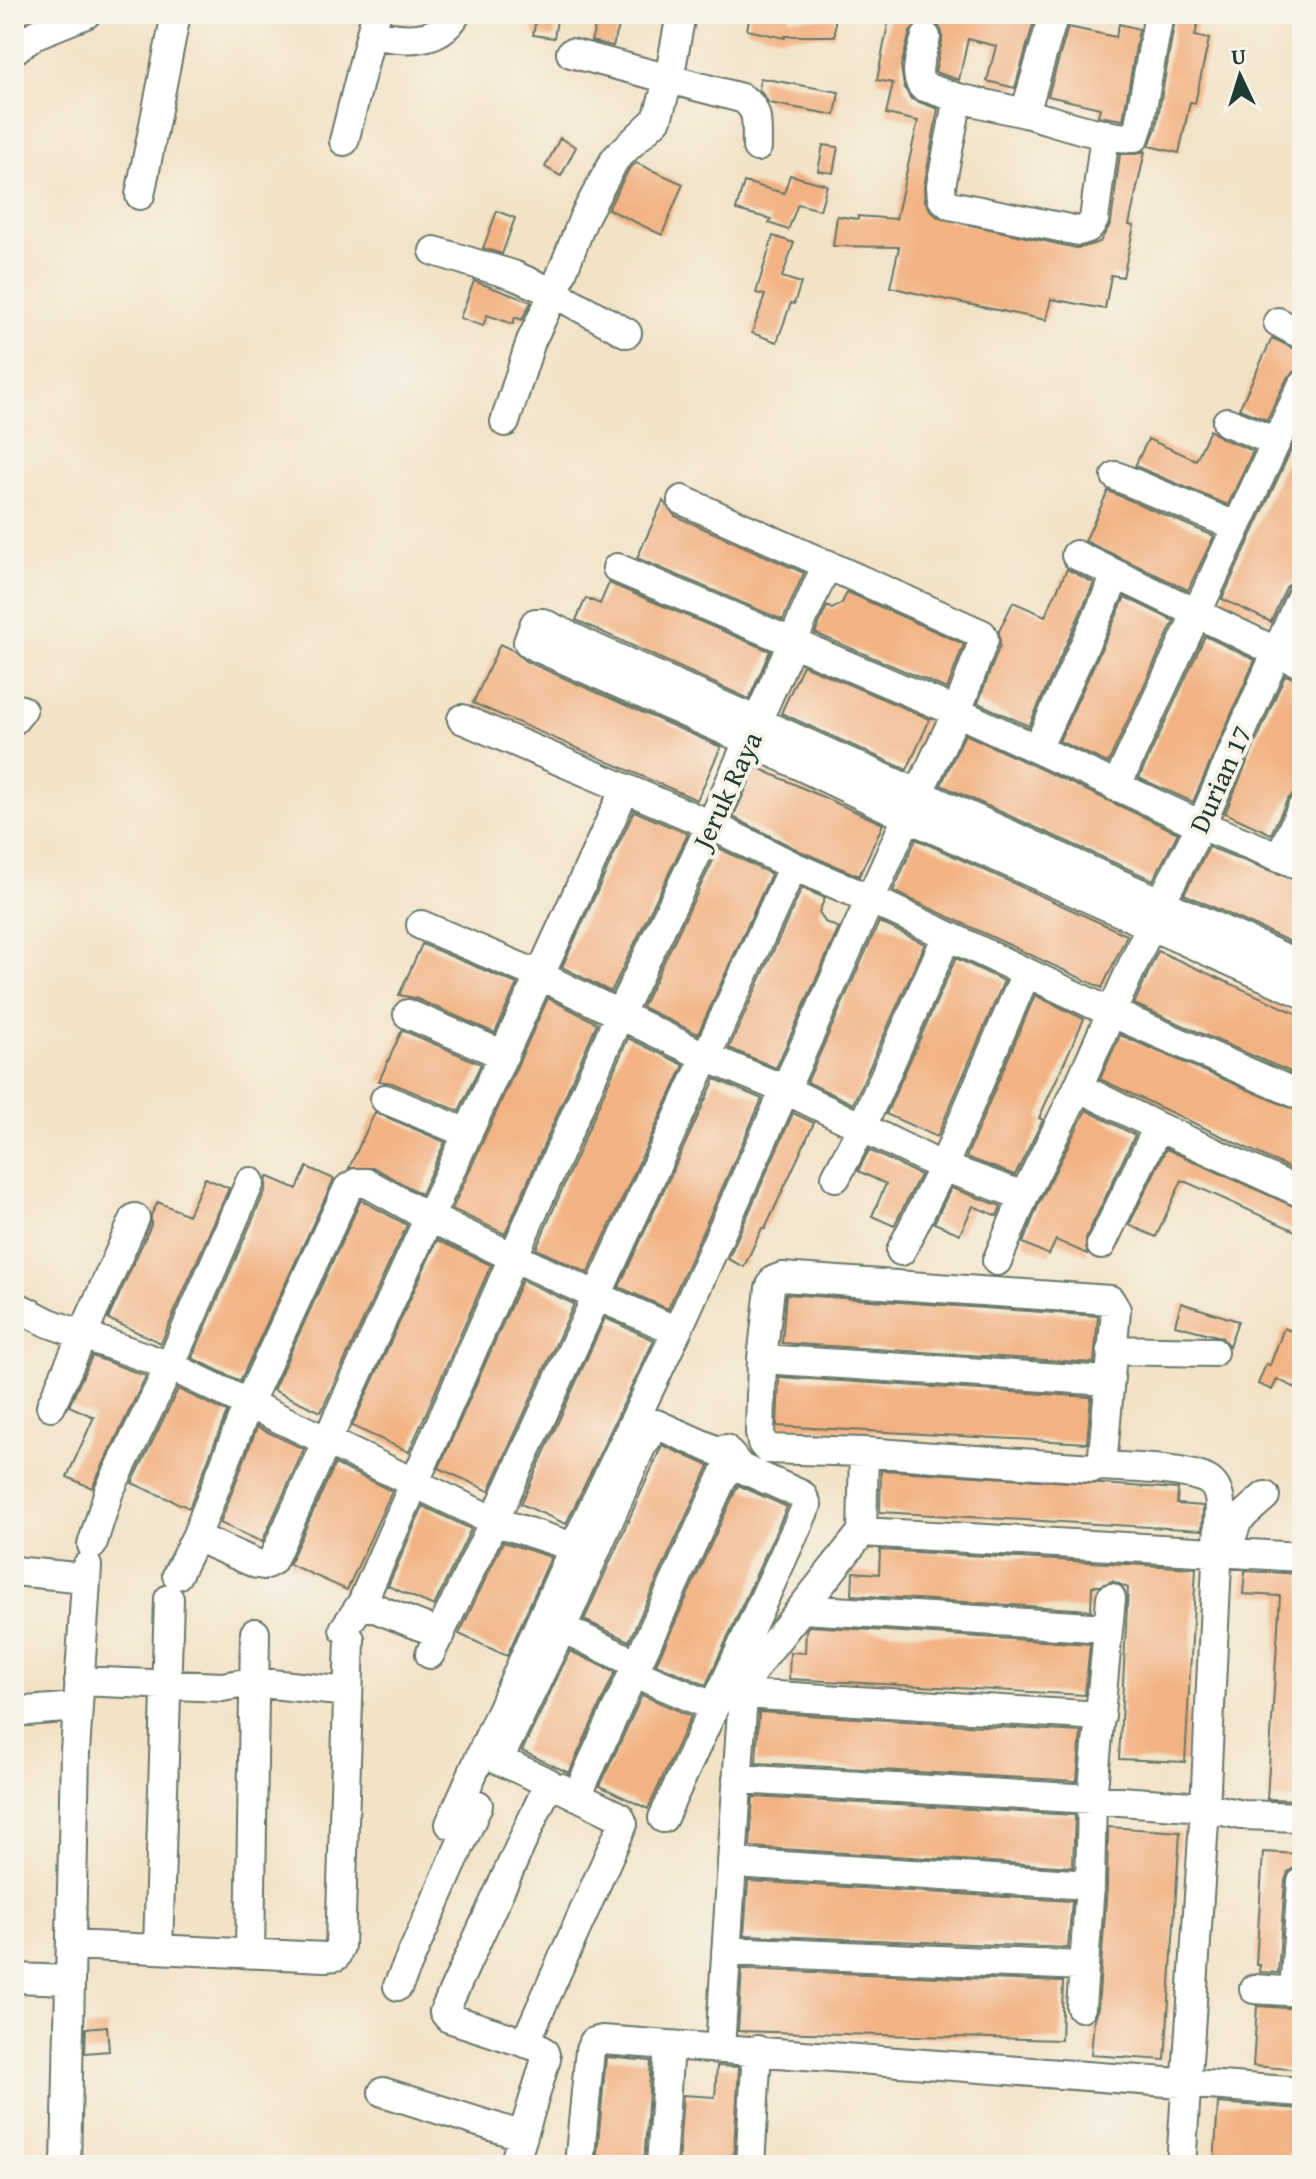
<svg xmlns="http://www.w3.org/2000/svg" width="1316" height="2179" font-family="'Gentium Book Plus',serif">
<rect width="100%" height="100%" fill="#f7f3e8"/>
<filter id="ink" filterUnits="userSpaceOnUse"><feTurbulence type="fractalNoise" baseFrequency=".0125" numOctaves="2"/><feDisplacementMap in="SourceGraphic" scale="16" xChannelSelector="R" yChannelSelector="G"/><feConvolveMatrix kernelMatrix="1 2 1 2 8 2 1 2 1" color-interpolation-filters="sRGB"/></filter>
<filter id="wash" filterUnits="userSpaceOnUse"><feTurbulence type="fractalNoise" baseFrequency=".006" numOctaves="4" result="noise"/><feDisplacementMap in="SourceGraphic" scale="32" xChannelSelector="R" yChannelSelector="G"/><feGaussianBlur stdDeviation="1.8" result="paint"/><feColorMatrix in="noise" values="0 0 0 0 0 0 0 0 0 0 0 0 0 0 0 0 0 1.4 0 .05"/><feComposite in="paint" operator="in"/></filter>
<g filter="url(#wash)">
<rect width="100%" height="100%" fill="#f2e2c6"/>
<g id="blocks">
<path fill="#f2b283" d="M537 14H558L554 38 533 35Z
M599 14 621 20 613 46 591 41Z
M750 14H790L789 18H835V36H785V38L747 30Z
M890 14H1006L1034 21 1015 88 987 81 996 46 968 39 959 80 935 72 942 41V32L938 25 930 20 921 21 910 32 901 66 904 87 911 99 938 109 924 187 925 201 931 211 939 218 1076 248 1084 247 1100 242 1111 223 1120 154H1136L1145 151 1129 225 1134 226 1123 277 1111 275 1105 309 1051 299 1046 320 928 296 890 287 899 247 833 246 837 216 858 219V216L896 219 918 121 886 114 893 83 877 80Z
M1176 14H1200L1195 36 1209 39 1195 103 1190 102 1179 153 1149 146 1156 128Z
M1119 24 1139 29 1123 120 1098 116 1100 108 1048 96 1068 27 1116 37Z
M760 78 839 92 835 115 769 103 759 89Z
M560 138 576 147 561 176 545 167Z
M823 145 838 147 833 173 818 171Z
M636 163 683 184 662 235 608 209 629 169Z
M790 175 827 185 820 210 798 204 788 230 769 223 771 219 736 210 744 182 784 193Z
M497 211 515 218 502 254 483 248Z
M773 236 794 243 782 277 801 283 794 304 791 303 777 342 752 333 765 295 756 293Z
M474 281 531 302 522 320 515 317 513 324 487 315 483 326 460 318Z
M1272 338 1302 352V369L1293 372 1287 378 1267 420 1239 409Z
M1302 426V565L1296 579 1286 587 1271 622 1222 599Z
M1210 430 1221 438 1253 451 1228 505 1135 466 1148 439 1196 460Z
M1108 491 1214 536 1188 590 1085 541Z
M663 501 675 516 804 573 783 620 637 558Z
M1067 569 1094 583 1029 726 978 703 1000 645 999 631 1013 602 1045 616Z
M609 583 770 651 749 699 576 620 586 598 600 604Z
M847 592 964 644 947 689 815 633 827 606 832 609 842 603Z
M1125 597 1174 621 1108 763 1059 741Z
M1205 636 1255 660 1193 802 1139 778Z
M500 644 514 651 525 661 721 747 697 800 473 703Z
M803 665 930 719 907 770 781 713Z
M1285 675 1302 681V791L1293 794 1287 800 1271 834 1225 813Z
M965 734 1178 833 1153 880 941 785Z
M756 767 883 824 859 876 800 851 733 817Z
M634 811 688 834 611 992 562 967Z
M916 839 1127 935 1102 988 893 891Z
M1209 847 1302 883V947L1184 894Z
M719 848 771 874 698 1034 642 1007Z
M802 888 825 898 819 912 825 922 839 928 776 1068 729 1048Z
M879 922 925 944 853 1104 807 1082Z
M422 944 517 984 495 1033 415 998 399 995Z
M1158 951 1302 1016V1077L1134 1004Z
M956 958 1004 981 937 1137 886 1114Z
M1035 995 1084 1019 1039 1118 1043 1120 1015 1175 966 1157Z
M548 998 597 1023 505 1234 452 1209Z
M402 1030 481 1064 459 1111 392 1083 379 1081Z
M1120 1035 1302 1113V1174L1100 1079Z
M628 1038 684 1065 588 1273 536 1249Z
M715 1079 762 1099 668 1309 619 1287Z
M1086 1110 1135 1135 1086 1238 1087 1254 1056 1240 1049 1255 1023 1243 1039 1203Z
M375 1112 445 1142 421 1194 375 1168H349Z
M793 1113 814 1123 765 1229 762 1228 744 1267 728 1259Z
M1166 1149 1302 1210V1234L1182 1180 1156 1237 1129 1225Z
M869 1150 920 1175 894 1226 872 1216 886 1184 858 1171Z
M307 1167 334 1179 240 1381 192 1358 266 1189 267 1176 297 1189Z
M205 1178 229 1188 161 1343 108 1319 151 1225V1215L158 1202 188 1215Z
M951 1188 1001 1206 997 1216 973 1206 960 1234 934 1223Z
M361 1200 407 1225 321 1412 273 1390Z
M437 1240 491 1265 409 1452 352 1426Z
M522 1280 574 1304 489 1491 439 1468Z
M786 1294 1098 1316 1094 1363 782 1343Z
M1181 1303 1238 1321 1229 1346 1221 1337 1175 1325Z
M605 1318 654 1340 566 1524 521 1504Z
M1284 1328 1302 1335V1391L1277 1379 1272 1390 1258 1384 1266 1364 1270 1365Z
M92 1356 146 1376 92 1488 67 1477 94 1417 69 1406Z
M779 1377 1091 1397 1087 1443 777 1426Z
M178 1389 227 1412 189 1508 132 1483Z
M257 1427 304 1449 262 1542 220 1523Z
M662 1445 709 1466 629 1641 584 1620Z
M335 1464 392 1491 347 1590 289 1564Z
M881 1470 1178 1489 1177 1504 1203 1506 1202 1530 880 1512Z
M738 1485 787 1507 706 1685 656 1664Z
M423 1506 471 1529 434 1606 388 1586Z
M503 1542 551 1557 507 1656 459 1634Z
M880 1550 1196 1568 1185 1762 1119 1759 1128 1588 1112 1581 1100 1586H1092L1091 1610 852 1595 853 1572 879 1574Z
M1245 1571 1302 1574V1800L1267 1799 1280 1596 1243 1594Z
M809 1626 1090 1644 1085 1695 789 1679 790 1652 805 1653 806 1630Z
M570 1651 615 1672 569 1773 522 1751Z
M642 1695 691 1716 648 1809 600 1786Z
M759 1712 1081 1732 1077 1781 756 1763Z
M753 1797 1075 1815 1073 1867 750 1847Z
M1108 1827 1180 1832 1165 2060 1091 2055 1094 2018 1098 2008 1107 1886Z
M1263 1852 1298 1854 1297 1866 1288 1872 1285 1881 1278 1973 1259 1972 1260 1965H1256Z
M748 1881 1072 1901 1068 1948 744 1935Z
M742 1969 1063 1982 1061 2040 738 2031Z
M1257 2006 1302 2009V2070L1253 2066Z
M107 2026 109 2051 85 2053 86 2028Z
M606 2057 651 2061 644 2165H596Z
M717 2066 739 2067 733 2165H678L683 2095 715 2097Z
M1218 2103 1302 2109V2165H1214Z"/>
</g>
</g>
<g filter="url(#ink)">
<use href="#blocks" fill-opacity="0" stroke="#697767" stroke-width="2"/>
<g fill="none" stroke-linecap="round" stroke-linejoin="round">
<defs>
<path id="minor" d="M372 34C402 40 438 45 456 14
M926 37C922 53 913 72 922 86L958 98 1025 113 1054 14
M14 50 36 34 86 14
M571 53 741 98C761 108 756 127 757 147
M958 98 941 186 942 198 950 205 1079 231 1088 228 1094 220 1105 134
M1025 113C1049 119 1114 142 1135 137L1139 125 1159 14
M344 141 376 14
M140 195 176 14
M434 251 513 275 554 293 627 333
M1278 322 1302 335
M505 422 531 341 554 293 584 217 615 159 657 119 669 79 681 14
M1227 422 1276 442
M1116 476 1235 526
M1076 555 1302 664
M617 568 957 712 1201 825 1302 866
M14 708 22 710 14 720
M462 719 711 825 793 866 870 899 1110 1012 1302 1096
M1037 749 1116 576
M1116 787 1302 386
M1280 856 1302 808
M421 925 541 976 704 1056 786 1090 943 1167 1024 1196
M1302 966 590 646 543 623H535L528 642 532 645 749 741 907 817 1302 993
M408 1014 504 1055
M1078 1087 1158 1127 1302 1193
M385 1099 467 1133
M836 1177 861 1129 947 936
M1101 1245 1158 1127
M901 1251 943 1167 1026 973
M997 1261 1024 1196 1078 1087 1160 904 1201 825 1302 594
M782 1277 1110 1300 1116 1310 1102 1466 1092 1468 864 1452 767 1449 762 1443 760 1433 762 1359 770 1288 774 1280Z
M14 1305 49 1323 170 1366 494 1521 574 1547 588 1555
M1111 1350 1213 1352
M762 1359 1108 1381
M51 1406 135 1218
M1102 1466C1128 1468 1188 1468 1209 1481 1216 1486 1219 1495 1220 1503L1205 1807 1181 2165
M862 1532 1302 1557
M196 1537 257 1564 264 1565 272 1561 625 789
M92 1545 109 1491 170 1366 250 1182
M1226 1552 1238 1520 1265 1496
M14 1571 86 1578
M177 1575 196 1537 248 1404 348 1188 356 1183H367L428 1217 597 1296 677 1331
M362 1603 441 1634
M803 1609 1107 1628
M562 1628 637 1664
M344 1629 362 1603 620 1013 711 825 827 564
M430 1654 494 1521 793 866
M634 1673 712 1706
M79 1681 222 1687 252 1682 348 1692
M743 1694 1101 1716
M14 1712 77 1707
M504 1749 562 1628 641 1447 656 1424 717 1451 725 1449 741 1468 802 1495 807 1505 663 1818
M499 1760 549 1783 444 2012 449 2018 538 2047 544 2052 546 2059 514 2165
M737 1779 1092 1799 1205 1807 1242 1815 1302 1817
M577 1796 732 1457
M450 1824 574 1547 677 1331 907 817 957 712 984 639 982 634 682 500
M732 1863 1090 1885
M71 1945 325 1957 336 1956 340 1946 350 1639
M158 1949 169 1599
M726 1951 1083 1966
M250 1954 255 1633
M14 1978 70 1980
M398 1986 478 1805
M1254 1989 1302 1992
M1294 1991 1302 1882
M1081 2007 1090 1885 1092 1799 1111 1598
M525 2043 623 1824 620 1817 561 1788
M720 2048 743 1694 751 1673 763 1657 862 1532 864 1452
M383 2092 523 2136
M66 2165 75 1752 87 1566
M579 2165 590 2050 594 2042 602 2040 1302 2092
M661 2165 669 2045
M750 2165 757 2050"/>
</defs>
<use href="#minor" stroke="#697767" stroke-width="32"/>
<use href="#minor" stroke="#fff" stroke-width="28"/>
</g>
</g>
<g text-anchor="middle" stroke-width="8" stroke-linejoin="round" paint-order="stroke">
<g font-size="28" fill="#1f3d34" stroke="#f7f3e8">
<text transform="translate(1220 779) rotate(-66)" y="10">Durian 17</text>
<text transform="translate(727 790) rotate(-65)" y="10">Jeruk Raya</text>
</g>
</g>
<rect width="1316" height="2179" fill="none" stroke="#f7f3e8" stroke-width="48"/>
<g transform="translate(1240 76) rotate(356)" stroke="#f7f3e8" stroke-width="6" paint-order="stroke">
<path d="M0-6L14 30L0 20L-14 30Z" fill="#1f3d34"/>
<text y="-12" font-size="22" font-weight="bold" text-anchor="middle" fill="#1f3d34">U</text>
</g>
</svg>
